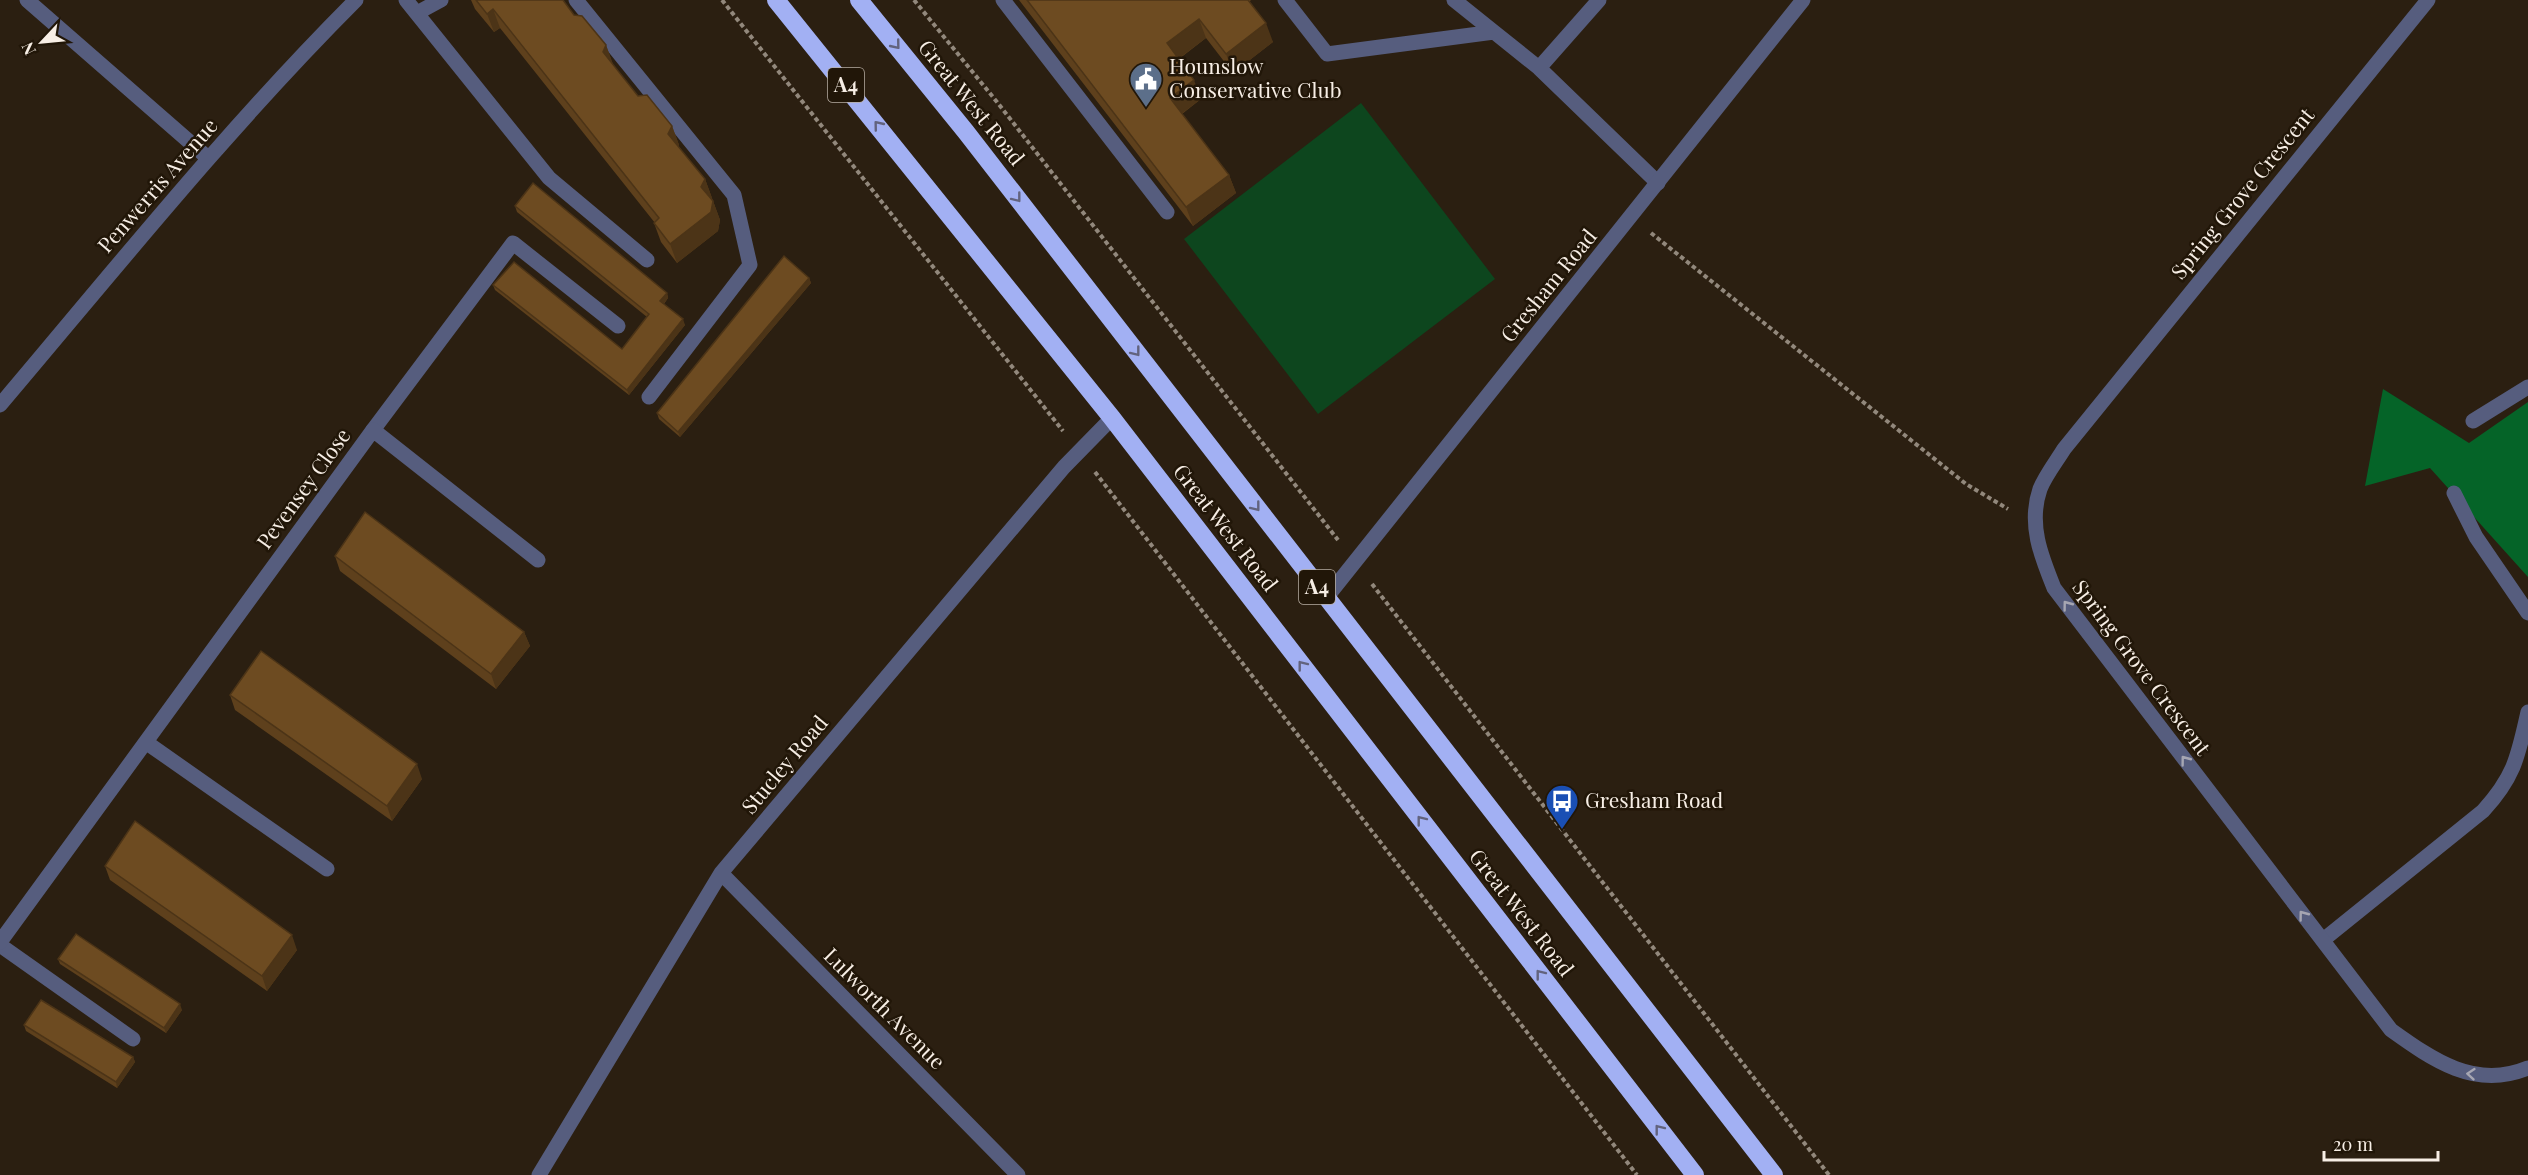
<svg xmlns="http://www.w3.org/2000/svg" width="2528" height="1175" font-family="'Playfair Display',serif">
<rect width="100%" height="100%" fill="#2b1f11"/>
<path fill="#0d461e" d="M1361 103 1495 279 1318 414 1184 239Z"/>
<path fill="#056428" d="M2383 389 2469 443 2528 402V577L2430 468 2365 486Z"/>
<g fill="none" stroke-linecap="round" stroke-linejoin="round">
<path stroke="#92887c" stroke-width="4" stroke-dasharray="4.5 3" stroke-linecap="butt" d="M722 0 1063 431
M914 0 997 102 1338 540
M1651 233 1966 484 2008 509
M1095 472 1637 1175
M1372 584 1829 1175"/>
<path stroke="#565d7e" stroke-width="15" d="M406 0 549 178 647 260
M576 0 734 195 750 265 649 397
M1003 0 1167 212
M1285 0 1327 54 1494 32 1539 68 1658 183
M1454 0 1494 32
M417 13 441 0
M1539 68 1599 0
M2473 421 2528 387
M373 430 513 243 618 326
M2454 493 2476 537 2528 613
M2323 940 2483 811C2515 776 2518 756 2528 712
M0 945 133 1039"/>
<path stroke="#565d7e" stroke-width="15" d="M27 0 208 158
M2428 0 2064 449C2056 462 2045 476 2040 489 2028 524 2041 556 2054 588L2391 1030C2433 1060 2475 1090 2528 1068
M0 405C116 268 229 127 356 0
M1326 598 1803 0
M147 743 327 869
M721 873 1018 1175
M0 942 373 430 538 560
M539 1175 721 873 1064 467 1112 418"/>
<path stroke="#a2b0f3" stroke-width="18" d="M776 0 1112 418 1695 1175
M859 0 966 132 1774 1175"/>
</g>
<path fill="#5e401c" d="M471 0H563L574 15 606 45 613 65 638 96 672 126 679 145 678 146 705 179 720 220 718 231 677 263 661 242 654 223H655L500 28 494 32 475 9Z
M1019 0H1251L1249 2 1273 42 1233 73 1206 38 1179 59 1201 99 1182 114 1229 175 1236 193 1193 226Z
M515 206 667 293 668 298 664 304 685 325 629 395 495 290 493 285 622 349 647 317 517 212Z
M809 278 811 283 680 437 659 419 657 413Z
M335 556 524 632 530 646 496 689 340 571Z
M230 695 422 779 392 821 235 710Z
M105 866 297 950 267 991 110 880Z
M58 959 182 1010 166 1033 60 964Z
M24 1025 133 1057 135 1062 117 1088 26 1031Z"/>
<path fill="#4c3417" d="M493 9 500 28 494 32 487 14Z
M1199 19 1206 38 1174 62 1167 43Z
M1266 23 1273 42 1233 73 1226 54Z
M606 45 613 64 610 71 603 52Z
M1194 80 1201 99 1177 117 1170 98Z
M672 126 679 145 675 153 668 134Z
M1229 175 1236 193 1193 226 1186 207Z
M705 179 712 198 708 206 701 187Z
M713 201 720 220 718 231 677 263 670 244Z
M809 278 811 283 680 437 678 432Z
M667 293 668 298 662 306 660 301Z
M683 319 685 325 629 395 627 390Z
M524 632 530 646 496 689 491 674Z
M417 764 422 779 392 821 387 806Z
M292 935 297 950 267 991 262 976Z
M180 1004 182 1010 166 1033 164 1028Z
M133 1057 135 1062 117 1088 116 1082Z"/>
<path fill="#6d4b21" stroke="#4c3417" stroke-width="1.5" d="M476 0H563L574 15 582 16 606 45 603 52 638 96 647 95 672 126 668 134 705 179 701 187 713 201 711 212 670 244 654 223 659 218 493 9 487 14Z
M1027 0H1248L1266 23 1226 54 1199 19 1167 43 1194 80 1170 98 1229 175 1186 207Z
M533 183 667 293 660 301 683 319 627 390 493 285 514 262 622 349 649 314 515 206Z
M784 256 809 278 678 432 657 413Z
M365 512 524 632 491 674 335 556Z
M261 651 417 764 387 806 230 695Z
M135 821 292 935 262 976 105 866Z
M76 934 180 1004 164 1028 58 959Z
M41 1000 133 1057 116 1082 24 1025Z"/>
<defs><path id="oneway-chevron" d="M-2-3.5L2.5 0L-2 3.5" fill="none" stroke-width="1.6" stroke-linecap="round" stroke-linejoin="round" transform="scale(1.5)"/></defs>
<g stroke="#62637e">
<use href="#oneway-chevron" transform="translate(896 45) rotate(51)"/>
<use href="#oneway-chevron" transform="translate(878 125) rotate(-129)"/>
<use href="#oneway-chevron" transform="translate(1017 198) rotate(52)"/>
<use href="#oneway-chevron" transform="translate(1136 352) rotate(52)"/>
<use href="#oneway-chevron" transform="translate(1256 507) rotate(52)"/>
<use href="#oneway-chevron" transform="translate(1302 665) rotate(-128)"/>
<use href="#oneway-chevron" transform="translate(1421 820) rotate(-128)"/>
<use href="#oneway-chevron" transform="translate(1540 974) rotate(-128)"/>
<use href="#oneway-chevron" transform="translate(1659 1129) rotate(-128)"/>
</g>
<g stroke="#a6a6b2">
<use href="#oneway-chevron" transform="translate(2067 605) rotate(-127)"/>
<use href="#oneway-chevron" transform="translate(2185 760) rotate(-127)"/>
<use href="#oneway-chevron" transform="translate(2303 915) rotate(-127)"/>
<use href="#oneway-chevron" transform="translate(2471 1074) rotate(-175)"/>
</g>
<defs>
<symbol id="civic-pin" viewBox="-11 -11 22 30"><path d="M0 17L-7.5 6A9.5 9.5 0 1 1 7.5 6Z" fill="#5c6f8a" stroke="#211608"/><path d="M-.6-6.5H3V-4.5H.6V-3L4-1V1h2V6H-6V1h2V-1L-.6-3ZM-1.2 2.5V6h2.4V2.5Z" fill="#fff"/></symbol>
<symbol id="bus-pin" viewBox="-11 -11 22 30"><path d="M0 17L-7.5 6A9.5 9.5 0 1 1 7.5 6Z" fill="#1a4fb4" stroke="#211608"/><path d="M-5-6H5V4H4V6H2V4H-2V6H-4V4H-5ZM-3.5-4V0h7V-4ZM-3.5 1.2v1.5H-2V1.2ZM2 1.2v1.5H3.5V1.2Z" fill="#fff"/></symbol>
</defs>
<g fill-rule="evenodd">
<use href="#civic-pin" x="1127" y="60" width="38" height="52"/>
<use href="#bus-pin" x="1543" y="782" width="38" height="52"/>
</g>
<g text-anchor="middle" stroke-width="5" stroke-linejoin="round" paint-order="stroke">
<g fill="#211608" stroke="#b7ada3" stroke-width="1.5">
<rect x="828" y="68" width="36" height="34" rx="4.5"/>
<rect x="1299" y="570" width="36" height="34" rx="4.5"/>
</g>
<g font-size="20" font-weight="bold" fill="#f7eee5">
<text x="846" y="92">A4</text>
<text x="1317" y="594">A4</text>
</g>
<g font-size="21" fill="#f7eee5" stroke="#211608" text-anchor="start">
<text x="1169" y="74">Hounslow<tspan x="1169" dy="24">Conservative Club</tspan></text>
<text x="1585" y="808">Gresham Road</text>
</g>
<g font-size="21" fill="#f7eee5" stroke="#211608">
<text transform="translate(971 103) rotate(51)" y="7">Great West Road</text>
<text transform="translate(158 186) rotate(-49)" y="7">Penwerris Avenue</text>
<text transform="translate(2243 194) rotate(-51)" y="7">Spring Grove Crescent</text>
<text transform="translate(1549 286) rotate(-51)" y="7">Gresham Road</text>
<text transform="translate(304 489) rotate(-54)" y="7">Pevensey Close</text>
<text transform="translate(1225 528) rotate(52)" y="7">Great West Road</text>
<text transform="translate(2141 668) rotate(53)" y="7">Spring Grove Crescent</text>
<text transform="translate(785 765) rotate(-50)" y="7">Stucley Road</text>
<text transform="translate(1521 913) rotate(52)" y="7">Great West Road</text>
<text transform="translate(884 1009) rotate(45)" y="7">Lulworth Avenue</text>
</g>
</g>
<g transform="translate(42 42) rotate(244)" stroke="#211608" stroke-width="4.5" paint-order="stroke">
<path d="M0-4.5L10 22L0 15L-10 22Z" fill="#f7eee5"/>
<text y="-9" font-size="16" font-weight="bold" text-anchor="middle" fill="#f7eee5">N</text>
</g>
<path d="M2324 1151v9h114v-9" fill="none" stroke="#f7eee5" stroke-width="3"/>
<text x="2333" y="1151" font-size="18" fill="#f7eee5" stroke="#211608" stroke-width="4.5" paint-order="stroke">20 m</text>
</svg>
